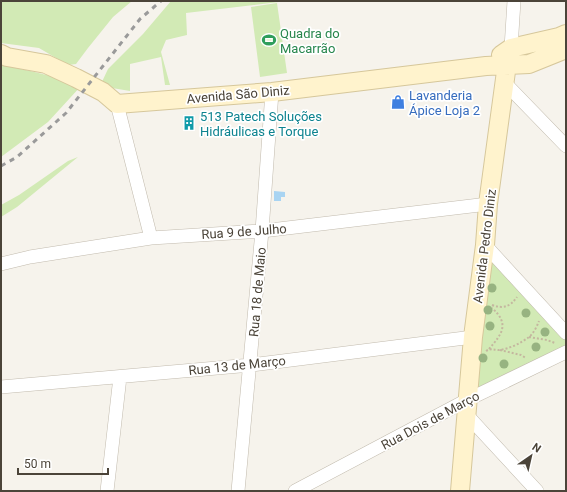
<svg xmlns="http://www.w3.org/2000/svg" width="567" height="492" font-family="Roboto,sans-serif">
<rect width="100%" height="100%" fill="#f6f3ec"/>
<path fill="#d2eab5" d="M1 1H132L113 17 88 48 76 64 68 65 39 48 1 43Z
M171 1H287L186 13 187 35 166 40 161 52 170 85H165L161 57 130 64V91L100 86 108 69 143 34Z
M277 3 287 73 260 77 251 7Z
M1 65C28 70 55 76 81 86L48 122 1 157Z
M78 157 17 207 1 217V205L19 195 68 161Z
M488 251 566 337V347L472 394Z"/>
<path fill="#a9d4f2" d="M274 191 285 192V197H281V201H274Z"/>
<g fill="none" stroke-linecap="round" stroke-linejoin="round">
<defs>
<path id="street" d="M511 48 514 1
M505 83 566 146
M117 104 151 238
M485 245 566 333
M1 264 30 257 151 238 262 231 488 204
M1 387 251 365 473 337
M466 414 537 491
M107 491 120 377
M238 491 262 231 272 92
M295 491 467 400 566 352"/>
<path id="secondary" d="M1 54 7 57 46 64 76 78 103 92 117 104 272 92 486 66 529 64 566 49
M501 55 511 48 559 37 566 34
M460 491 473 337 485 245 488 204 507 64 511 48"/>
</defs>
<use href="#street" stroke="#c2bbae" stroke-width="14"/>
<use href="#secondary" stroke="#d6c79b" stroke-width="20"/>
<path stroke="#c4b79f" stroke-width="2" stroke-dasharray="2 2" stroke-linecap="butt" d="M492 305C503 309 510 307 517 297
M529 337 547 340 555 343
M489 349C502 334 510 324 492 308
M500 350 521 355 526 358
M486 351C491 348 494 350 499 350 509 349 521 343 529 337 534 333 537 326 539 321"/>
<use href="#street" stroke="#fff" stroke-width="13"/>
<use href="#secondary" stroke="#fff3cd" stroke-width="18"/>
<path stroke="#9a9a9a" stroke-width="3" stroke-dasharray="5 5" stroke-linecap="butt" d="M1 166 17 157 66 113 140 19 161 1"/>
</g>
<g fill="#97b381">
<circle cx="492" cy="288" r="4.5"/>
<circle cx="488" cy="310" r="4.5"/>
<circle cx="526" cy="313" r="4.5"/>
<circle cx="490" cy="326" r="4.5"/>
<circle cx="545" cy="332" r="4.5"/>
<circle cx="536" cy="347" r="4.5"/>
<circle cx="483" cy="358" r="4.5"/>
<circle cx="504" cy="364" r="4.5"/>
</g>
<defs>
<symbol id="stadium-bare" viewBox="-9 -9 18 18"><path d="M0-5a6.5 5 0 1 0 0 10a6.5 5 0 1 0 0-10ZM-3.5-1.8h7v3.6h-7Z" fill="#2e9e5b" stroke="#fff" stroke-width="2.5" paint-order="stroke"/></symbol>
<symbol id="shop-bare" viewBox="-9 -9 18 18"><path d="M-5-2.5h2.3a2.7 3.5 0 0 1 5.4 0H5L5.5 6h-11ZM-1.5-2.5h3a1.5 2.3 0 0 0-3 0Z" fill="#3f7fe0" stroke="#fff" stroke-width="2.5" paint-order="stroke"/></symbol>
<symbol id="building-bare" viewBox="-9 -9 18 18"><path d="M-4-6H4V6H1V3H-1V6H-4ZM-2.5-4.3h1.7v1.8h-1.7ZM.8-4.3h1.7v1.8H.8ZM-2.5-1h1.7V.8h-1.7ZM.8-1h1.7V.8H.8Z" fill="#0f9aa8" stroke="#fff" stroke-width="2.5" paint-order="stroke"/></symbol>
</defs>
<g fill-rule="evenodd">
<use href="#stadium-bare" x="259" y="30" width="20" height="20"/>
<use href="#shop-bare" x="388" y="92" width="20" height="20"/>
<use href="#building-bare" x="179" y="113" width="20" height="20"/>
</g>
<g text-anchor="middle" stroke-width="3.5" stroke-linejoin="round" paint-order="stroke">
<g font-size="13" fill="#27864d" stroke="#fff" text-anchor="start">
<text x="280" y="38">Quadra do<tspan x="280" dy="15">Macarrão</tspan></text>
</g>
<g font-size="13" fill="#4b4439" stroke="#fff">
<text transform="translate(238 94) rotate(-5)" y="5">Avenida São Diniz</text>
<text transform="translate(244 231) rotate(-4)" y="5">Rua 9 de Julho</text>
<text transform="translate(484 246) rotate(-83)" y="5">Avenida Pedro Diniz</text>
<text transform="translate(257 292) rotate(-85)" y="5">Rua 18 de Maio</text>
<text transform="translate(237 365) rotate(-6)" y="5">Rua 13 de Março</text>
<text transform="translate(430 420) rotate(-28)" y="5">Rua Dois de Março</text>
</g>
<g font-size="13" fill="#366cbe" stroke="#fff" text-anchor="start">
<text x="409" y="100">Lavanderia<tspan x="409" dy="15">Ápice Loja 2</tspan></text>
</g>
<g font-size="13" fill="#0d838f" stroke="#fff" text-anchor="start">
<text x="200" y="121">513 Patech Soluções<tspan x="200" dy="15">Hidráulicas e Torque</tspan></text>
</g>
</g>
<rect width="567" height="492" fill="none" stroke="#4b4439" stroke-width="4"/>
<g transform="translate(531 456) rotate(34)" stroke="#ffffff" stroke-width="3" paint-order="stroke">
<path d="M0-3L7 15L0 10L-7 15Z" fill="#4b4439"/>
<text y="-6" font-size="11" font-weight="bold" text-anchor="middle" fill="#4b4439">N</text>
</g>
<path d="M18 468v6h90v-6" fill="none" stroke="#4b4439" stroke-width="2"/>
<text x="24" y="468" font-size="12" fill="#4b4439" stroke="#ffffff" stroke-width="3" paint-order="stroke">50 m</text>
</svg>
